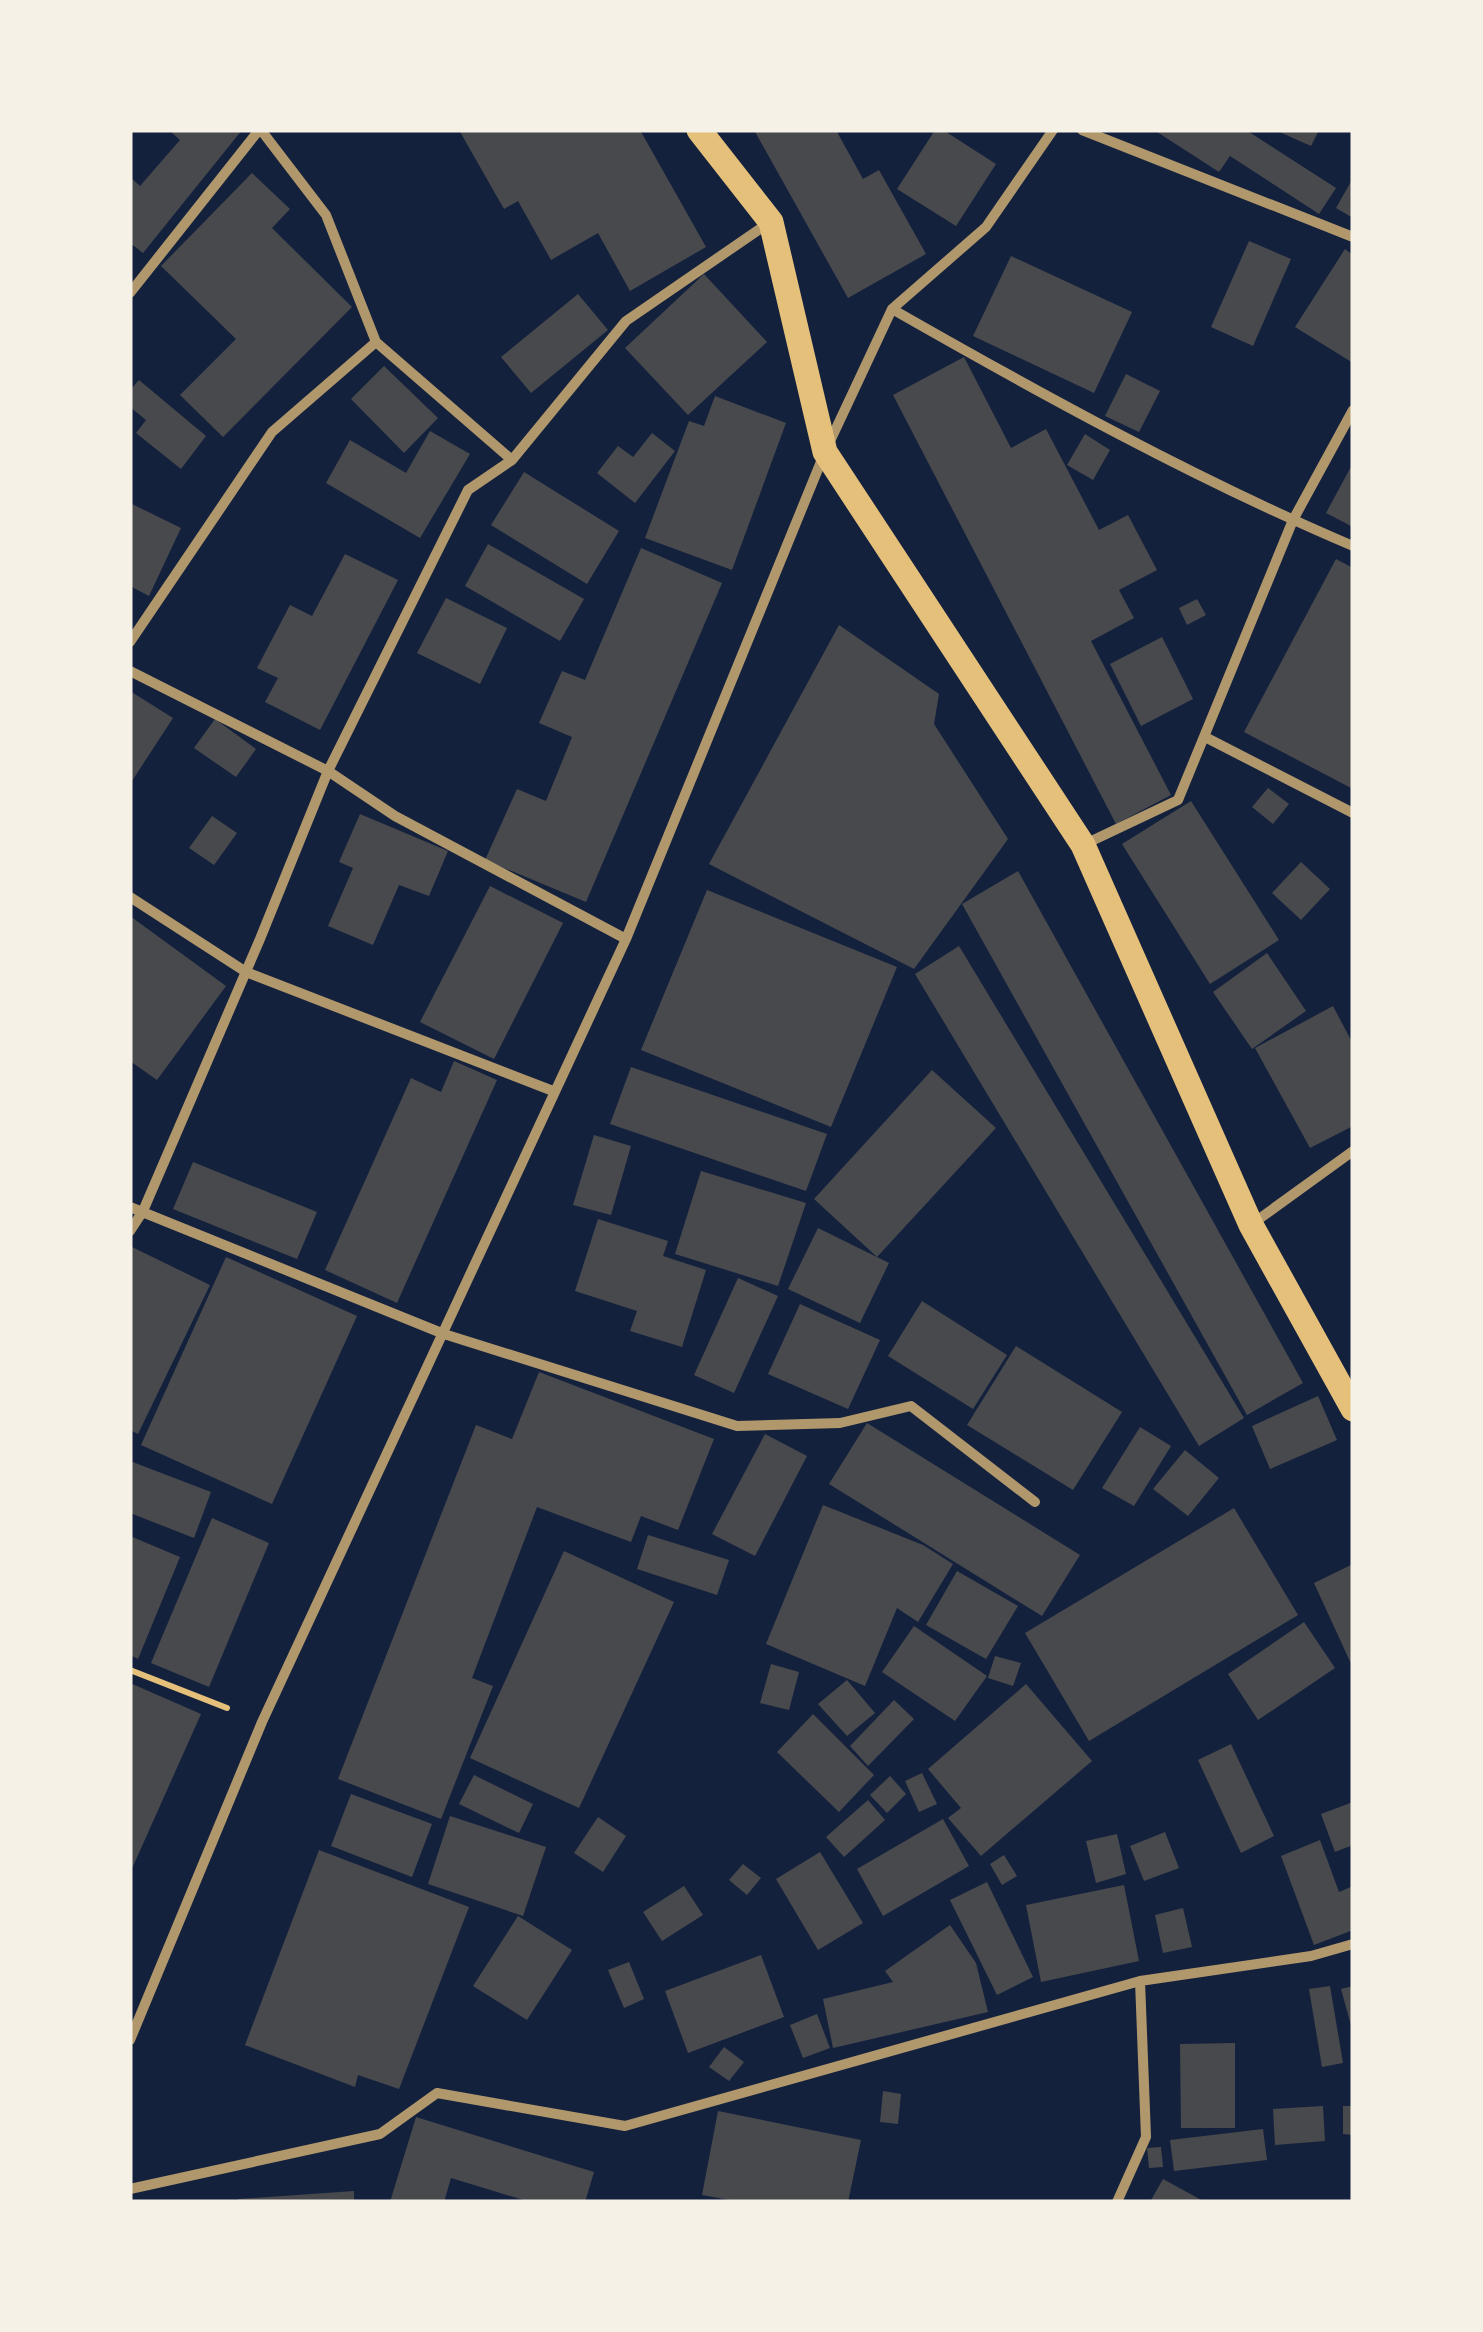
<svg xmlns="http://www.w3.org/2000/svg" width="1483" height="2332" font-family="'Roboto Condensed',sans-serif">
<rect width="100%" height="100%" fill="#14213d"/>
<path fill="#48494c" d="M169 130H242L143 253 130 243V177L140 186 180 140Z
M459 130H640L706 247 630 291 598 233 551 260 518 201 504 209Z
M754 130H836L863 179 879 170 926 254 848 298Z
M935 130H943L996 164 956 226 897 189Z
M1154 130H1246L1336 188 1319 214 1230 156 1219 172Z
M1275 130H1319L1311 146Z
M252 173 290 209 272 228 352 307 223 437 180 395 236 339 161 266Z
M1353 178V218L1336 208Z
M1249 241 1291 259 1253 346 1211 327Z
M1345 249 1353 255V363L1295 327Z
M1011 256 1132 312 1094 393 973 336Z
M704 274 767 342 688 415 625 348Z
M578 294 608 330 531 393 501 357Z
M964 357 1011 448 1046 429 1099 530 1128 515 1157 570 1119 590 1134 618 1091 641 1171 795 1116 824 893 395Z
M384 366 438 418 404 453 351 399Z
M1126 374 1160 391 1139 432 1105 416Z
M139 380 206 436 181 469 136 433 146 420 130 407V390Z
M715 396 786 423 732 570 645 538 689 421 704 426Z
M430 431 470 454 420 538 326 483 350 440 406 473Z
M652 433 675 451 635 503 597 473 618 446 633 457Z
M1085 434 1110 450 1093 480 1067 465Z
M1353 463V527L1326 513Z
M524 472 619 531 587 584 491 525Z
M130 503 181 528 149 596 130 586Z
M488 544 584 599 560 641 465 586Z
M641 548 722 583 586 902 485 860 517 789 546 801 572 737 539 723 562 671 585 680Z
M345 554 398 580 320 730 265 702 278 678 257 668 290 605 312 616Z
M1336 559 1353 568V789L1244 732Z
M446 598 507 628 480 684 417 653Z
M1197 599 1206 615 1187 625 1179 608Z
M839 625 939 694 934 724 1008 839 914 969 709 864Z
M1162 637 1193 699 1141 726 1110 664Z
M130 691 173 718 130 784Z
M215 719 256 749 236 777 194 748Z
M1268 788 1289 804 1273 824 1252 807Z
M1191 801 1279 940 1210 984 1122 844Z
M360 814 448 851 429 896 399 885 373 945 328 926 353 868 339 862Z
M212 816 237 833 214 865 189 848Z
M1301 862 1330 889 1301 920 1272 893Z
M1018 871 1303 1383 1247 1415 962 904Z
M490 886 563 923 494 1059 420 1022Z
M707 890 897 967 831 1127 641 1050Z
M130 916 226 986 157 1080 130 1061Z
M959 946 1244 1418 1199 1446 915 974Z
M1267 953 1306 1011 1252 1049 1213 992Z
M1333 1006 1353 1044V1126L1310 1148 1255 1048Z
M454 1061 497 1080 397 1303 325 1270 411 1078 441 1092Z
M631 1067 827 1134 806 1191 610 1124Z
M932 1070 996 1128 877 1257 814 1199Z
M594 1135 631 1146 611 1215 573 1205Z
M193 1162 317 1212 297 1259 173 1209Z
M701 1171 806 1203 778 1286 675 1254Z
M598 1219 668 1241 663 1256 706 1270 682 1347 630 1331 637 1311 575 1291Z
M818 1228 889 1263 860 1323 788 1289Z
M132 1247 210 1285 138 1434 130 1430Z
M226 1257 357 1316 272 1504 141 1445Z
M738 1278 778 1296 734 1393 694 1375Z
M922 1301 1007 1355 973 1409 888 1356Z
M800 1304 880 1340 848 1409 768 1374Z
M1016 1346 1122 1412 1073 1490 967 1425Z
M539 1372 714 1439 678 1530 641 1516 631 1542 537 1507 472 1678 493 1686 441 1819 338 1779 476 1425 512 1439Z
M1318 1396 1337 1440 1270 1469 1252 1426Z
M867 1423 1080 1555 1042 1616 829 1484Z
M1140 1427 1171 1446 1134 1506 1102 1488Z
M765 1434 807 1456 755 1556 712 1534Z
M1185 1450 1219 1478 1188 1516 1153 1489Z
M130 1461 211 1492 194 1538 130 1513Z
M823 1505 923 1545 953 1564 918 1622 897 1608 865 1686 766 1644Z
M1234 1508 1298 1615 1089 1741 1025 1633Z
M212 1518 269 1543 209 1687 151 1663Z
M648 1535 729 1560 717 1595 637 1569Z
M130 1536 180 1557 138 1659 130 1655Z
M564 1551 674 1602 579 1808 470 1758Z
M1353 1564V1668L1314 1583Z
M957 1571 1018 1606 986 1659 926 1625Z
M1304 1622 1335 1668 1258 1720 1228 1674Z
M914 1626 987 1676 955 1721 882 1672Z
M995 1656 1021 1663 1013 1686 988 1678Z
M771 1664 799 1672 789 1710 760 1703Z
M847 1680 875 1713 847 1736 818 1704Z
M130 1683 201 1714 130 1873Z
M1026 1684 1092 1761 981 1856 948 1818 961 1808 928 1769Z
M894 1700 914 1719 868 1766 850 1746Z
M813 1714 874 1775 839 1812 777 1752Z
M1231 1744 1274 1836 1241 1853 1198 1760Z
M922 1773 937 1804 919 1812 905 1781Z
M474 1775 533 1804 519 1833 459 1804Z
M890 1776 906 1794 887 1813 870 1795Z
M351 1794 432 1824 412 1877 331 1846Z
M868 1800 885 1820 844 1857 826 1837Z
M1353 1802V1845L1335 1852 1321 1814Z
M450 1816 546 1847 523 1916 428 1884Z
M598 1817 626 1836 603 1872 574 1853Z
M943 1819 969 1866 883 1916 857 1869Z
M1165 1832 1179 1868 1144 1881 1130 1846Z
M1117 1834 1126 1874 1096 1883 1086 1841Z
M1320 1840 1339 1892 1353 1886V1930L1314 1945 1281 1856Z
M319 1850 469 1907 399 2089 358 2075 355 2087 245 2045Z
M820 1852 863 1923 818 1950 776 1879Z
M1004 1855 1017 1876 1002 1885 990 1864Z
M743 1864 761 1878 747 1895 729 1880Z
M987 1882 1033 1977 997 1995 950 1900Z
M1124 1885 1139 1961 1041 1982 1026 1905Z
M684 1886 703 1915 662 1941 643 1912Z
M1183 1908 1192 1947 1163 1953 1155 1915Z
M518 1916 572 1950 527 2020 473 1986Z
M950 1925 976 1963 988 2012 833 2048 823 1999 893 1982 885 1971Z
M761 1955 784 2017 688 2053 665 1991Z
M629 1962 644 1999 624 2008 608 1970Z
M1330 1986 1343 2063 1322 2067 1309 1989Z
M1353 1986V2029H1352L1341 1989Z
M817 2014 830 2048 803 2058 790 2025Z
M1235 2043V2128H1181L1180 2044Z
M724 2047 744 2062 729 2081 709 2067Z
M883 2091 901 2094 898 2124 880 2122Z
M1323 2106 1325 2141 1275 2145 1273 2109Z
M1343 2106H1353V2135L1343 2134Z
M718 2111 861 2140 848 2202H740L702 2195Z
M416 2117 594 2172 585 2202H530L451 2178 444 2202H390Z
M1263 2129 1267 2160 1174 2171 1170 2140Z
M1161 2147 1163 2167 1149 2168 1147 2148Z
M1163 2179 1205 2202H1150Z
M354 2191V2202H238V2199Z"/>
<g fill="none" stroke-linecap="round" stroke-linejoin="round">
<path stroke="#e5c07b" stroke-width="6" d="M130 1670 227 1708"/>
<path stroke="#b1986c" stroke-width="10" d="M261 130 326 215 376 342
M1082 130 1353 237
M130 293 259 130
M892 309C1039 393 1197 480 1353 546
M130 642 272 432 376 342 512 460
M130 671 328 771 395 816 626 939
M1205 737 1353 813
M1083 845 1178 800 1293 520 1353 410
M130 897 246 972 553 1091
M130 1207 444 1334 737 1426 840 1423 911 1406 1035 1502
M1252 1224 1353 1151
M130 1231 143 1211 260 939 328 771 468 490 512 460 626 321 770 222
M130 2040 262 1722 626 939 825 452 892 309 986 227 1053 130
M130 2189 380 2134 437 2093 625 2126 1140 1981 1311 1956 1353 1944
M1117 2202 1146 2137 1140 1981"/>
<path stroke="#e5c07b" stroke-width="25" d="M699 130 771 222 825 452 1083 845 1251 1225 1353 1409"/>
</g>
<rect width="1483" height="2332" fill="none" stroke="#f6f1e7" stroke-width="265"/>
</svg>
